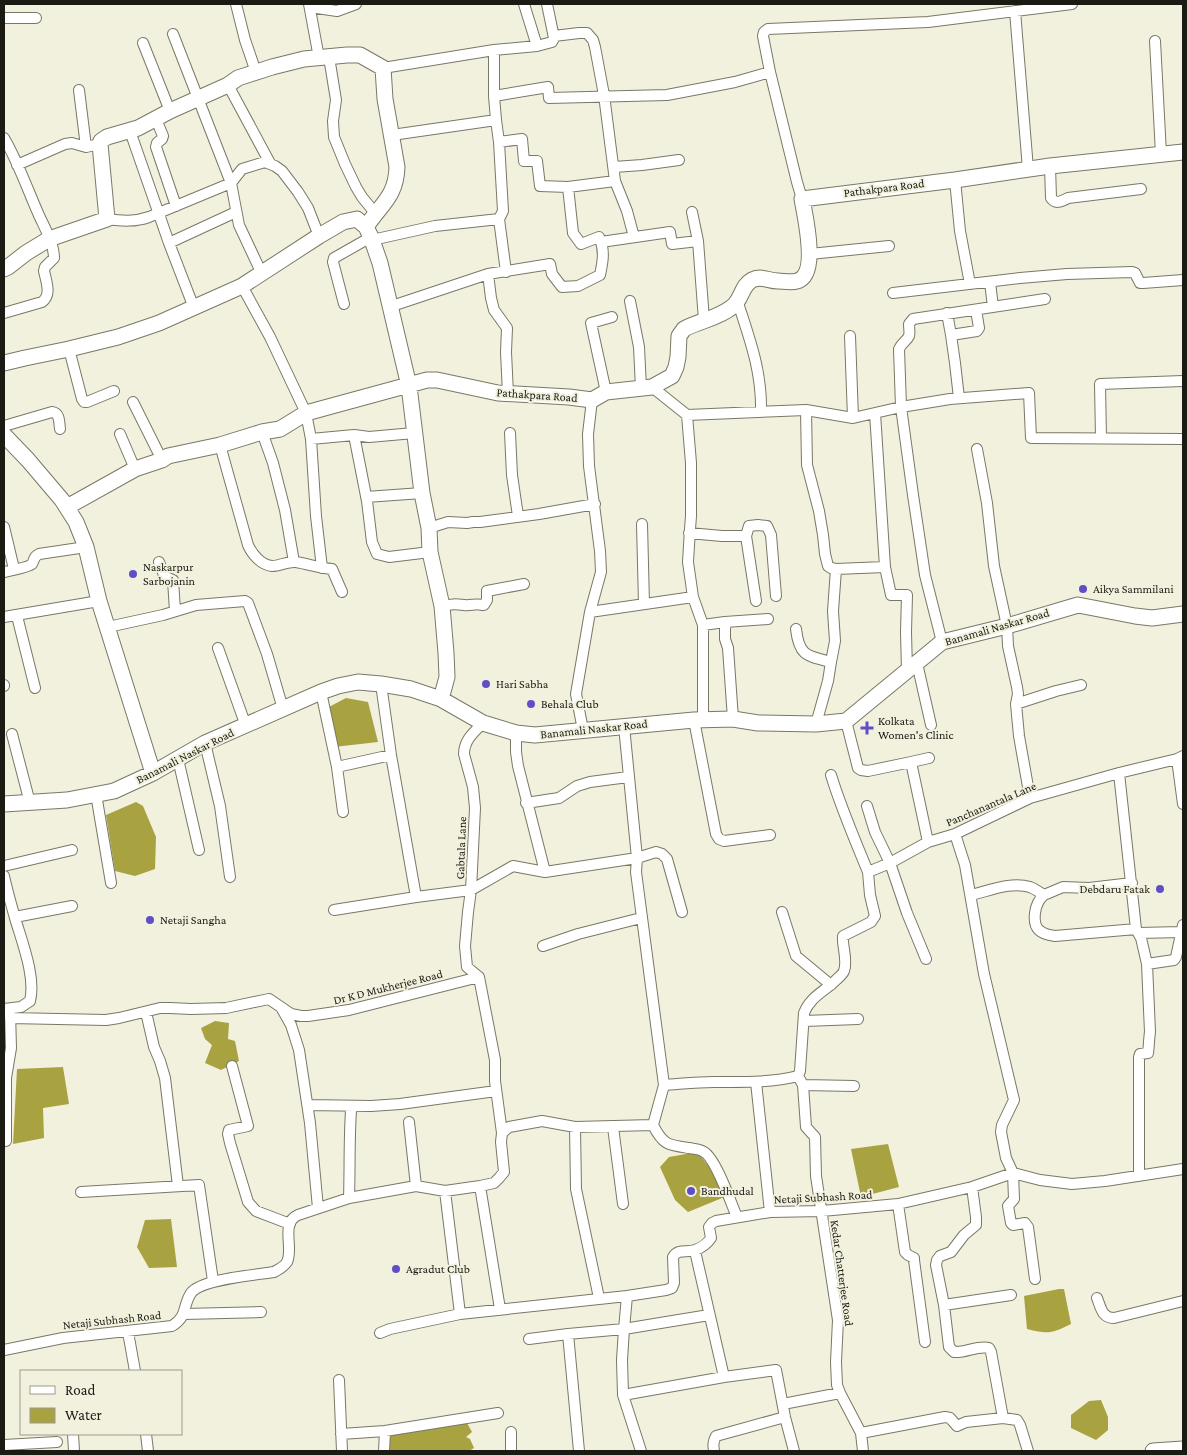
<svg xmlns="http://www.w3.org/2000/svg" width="1187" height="1455" font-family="'Crimson Pro',serif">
<rect width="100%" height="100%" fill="#f2f1de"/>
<path fill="#a8a241" d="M346 698 368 702 378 742 334 747 327 708Z
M136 802 143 806 156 837 155 869 135 876 115 871 106 815Z
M215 1021 229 1023 228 1039 235 1041 239 1061 221 1070 205 1063 212 1045 205 1039 201 1028Z
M63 1067 69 1104 43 1108 44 1138 13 1144 17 1069Z
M888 1144 899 1187 861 1197 851 1149Z
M697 1152 714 1173 727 1196 688 1212 675 1200 660 1167 669 1157Z
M171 1219 177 1267 149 1268 137 1247 145 1220Z
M1059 1289H1064L1071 1324C1051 1334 1048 1334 1027 1329L1024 1296Z
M1101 1400 1108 1417V1430L1096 1440 1071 1428V1415L1089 1401Z
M467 1423 472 1432 466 1437 470 1439 474 1448 469 1451H388V1441L390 1435Z"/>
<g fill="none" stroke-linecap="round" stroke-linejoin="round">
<defs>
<path id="street" d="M236 4 245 40 256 72
M309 4 319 58
M524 4 537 46
M310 7 337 11 356 4
M1015 11 1028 169
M4 18H36
M173 34 231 183 239 225 262 274
M554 36 579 33H587L593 40 595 47 604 95 615 181 627 211 634 237
M1155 41 1161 154
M143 43 170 111
M329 57 336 100 333 121 334 137 345 164 356 187 362 197 375 213
M383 68 494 50 537 46 552 42 554 38 547 4
M228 85 270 163
M79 90 86 147
M494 96 548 87 549 98 667 95 735 82 770 72
M156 119 163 136 162 139 157 143 156 147 176 206
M130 131 169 243 194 308
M392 135 496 120 494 96V50
M4 138C18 162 27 188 38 213 44 227 54 243 54 258L45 267 44 271C46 281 52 295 42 302L4 313
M499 142 522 139 524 161H537L540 186 568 187
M17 165 65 144 72 143 86 147 100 144
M1050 166 1051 198C1056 205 1062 201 1068 198L1141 189
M614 167 642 165 679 160
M955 180 960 231 970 284
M802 199 797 182 770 72 763 36 764 32 768 29 928 22 1072 4
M692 212 698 241 704 320
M107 219C122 221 135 222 149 217L231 183 242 169 265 162 275 166 282 171 298 192 308 208 319 236
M499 219 506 272
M372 240 435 226 499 219 503 211 499 142 496 120
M601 242 670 232 672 244 698 241
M169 243 236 212
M810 254 889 246
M488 274 491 298 494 310 507 328 506 352 508 394
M990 282 993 307
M242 286 270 337 306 413 311 439 316 516 322 568
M893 293 1020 278 1067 274 1132 272 1135 273 1140 283H1143L1183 280
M630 301 639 347 641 388
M738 303C750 340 762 372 761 412
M344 304 333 262 334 258 371 237
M392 306 488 274 550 264 552 274 562 287 578 286 600 275C603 261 605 250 599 237L581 244 573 233 568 187 615 181
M947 313 951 335
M850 336 853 418
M69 349 82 399 84 402H87L114 391
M652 387 687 415 806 410 853 418 901 407 950 399 1029 393 1031 438 1183 439
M606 392 591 323 612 317
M959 398 955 363 951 335 977 331 979 328 976 310
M133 402 162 460
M806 410 807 465 819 511 823 535 825 554 828 566 831 568 836 569 885 567
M875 413 885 567 891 595H907L906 632 907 671
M687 415 691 463V516L690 529 688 562 693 597 703 625V720
M4 426 52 412C60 413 59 422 60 429
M262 432 273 463 285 510 294 562
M510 433 512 475 518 516
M120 434 135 469
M354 435 367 501 372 542 377 554 389 557 430 552
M1101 438 1100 384 1183 381
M311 439 354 435 369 437 414 433
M220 445 248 545C252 554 261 565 272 566 280 566 288 561 296 562 308 564 320 568 332 569L342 592
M977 449 987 503 994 566 1007 626 1008 646 1017 687 1018 694 1016 704 1019 736 1030 798
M366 497 422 493
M642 524 644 604
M4 527 14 569
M429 528 448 522 467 523 473 522H480L539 514 595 504
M689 533 722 536H746L749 526 758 525 767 526 771 535 776 596
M746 536 756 601
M159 562 164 575 166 577 173 580 175 611
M4 572C9 571 29 567 32 564 35 559 33 557 39 554L86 547
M442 606C452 604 455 604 464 605 471 606 476 603 482 605H484L487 600V591L524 584
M590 612 693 597
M17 616 35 688
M4 617 99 601
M725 622 768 619
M703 625 725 622V639L728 648 733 719
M108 627 163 615 196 605 245 601 248 603 267 654 283 709
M796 629C799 656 807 656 831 662L828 681 816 724
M942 642 925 575 913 495 901 407 899 349C902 342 907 341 909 336 910 333 909 328 909 324L913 319 1045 299
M218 648 246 726
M831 662 835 641 833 611 836 569
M917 663 931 725
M381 684 391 755 416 897
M4 685V686
M321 692 337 767 343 812
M1016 704 1056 691 1081 685
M694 720 716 834 719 839 724 841 770 835
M846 721 858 768 861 770 868 771 911 762 928 842 955 834 1030 798 1119 773 1177 759 1183 756
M624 726 637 858 636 872 664 1085 653 1125
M583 730 576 694 590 612 601 572 600 551 589 466 588 434 592 400
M516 733V752L518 766 545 872
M12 734 30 803
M205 743 220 806 230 877
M178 759 199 850
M1177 759 1183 804
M911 762 929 758
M337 767 391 755
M1119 773 1136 929 1141 938 1147 964
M831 775C841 808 855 840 868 872
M96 794 111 883
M526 803 559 798 577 786 590 782 628 777
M867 806 875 832 890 863 907 913 926 959
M955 834 965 865 984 974 1014 1100 1002 1125 1001 1132 1006 1158 1013 1173 1014 1199 1008 1206 1011 1223 1013 1225 1025 1223 1028 1227 1035 1279
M4 866 72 850
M4 876C7 890 11 904 15 918 22 942 36 977 30 1001L21 1007 4 1009
M971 895C989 891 1011 881 1030 887 1035 889 1039 892 1044 895L1063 887 1089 888 1132 883
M1044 895C1038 900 1036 905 1035 913 1033 929 1040 934 1055 936L1136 929
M334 910 416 897 471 890 513 866 545 872 637 858 656 852 662 854 667 859 682 912
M782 912 796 956 831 985
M15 917 72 906
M1139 933 1181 932
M543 946 578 934 641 918
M479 977 467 967 465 946 468 912 471 890 475 808 473 787 464 754C464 740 474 732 483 723
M479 977 495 1060V1081L502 1133
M282 1009 291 1025 299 1050 310 1123 318 1208
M146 1012 154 1047 160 1061 165 1078 178 1186
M10 1018 106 1020 119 1018 160 1008H170L191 1009 226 1008 269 999 291 1014 301 1016H308L349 1010 479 977
M804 1021 858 1019
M232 1066 248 1126 229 1130 228 1134 230 1143 248 1202 256 1211 290 1224
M798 1076 803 1085 806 1127 815 1137 816 1176 838 1320 836 1362 837 1385 840 1393 861 1433 863 1451
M756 1082 770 1212
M664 1085C680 1084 697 1082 714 1082 743 1082 770 1083 798 1076L800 1071 804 1013C810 997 825 991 836 980 839 977 843 974 844 971 848 960 842 947 843 936L871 922 875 916 870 895 868 872 890 863 928 842
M803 1085 854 1086
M308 1105 371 1106 400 1104 496 1091
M409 1122 416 1186
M653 1125C663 1145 668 1145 689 1148 694 1149 700 1149 704 1152 716 1159 731 1203 737 1217
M575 1127 576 1189 599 1298
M613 1127 623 1204
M6 1141V1078L11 1048 10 1012
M1139 1176V1057L1140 1054 1148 1053C1149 1046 1149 1038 1150 1032L1147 964 1174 960 1176 957 1183 925
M480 1186 500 1309
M972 1187 976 1217V1225L964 1235 951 1252 940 1256 937 1260 936 1265 944 1305 949 1347 954 1352C966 1353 978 1345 989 1348L991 1352 1003 1418 1017 1420 1020 1425 1028 1451
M445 1191 460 1314
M81 1192 199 1185 213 1281
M349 1198C350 1169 349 1140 351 1111
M898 1204 905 1252 908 1255 914 1258V1260L925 1342
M695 1251 724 1377
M1097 1298C1101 1308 1102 1318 1114 1318L1183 1301
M944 1305 1011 1295
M184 1314 261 1312
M128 1332 135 1371
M380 1333 390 1329 460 1314 627 1296
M529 1339 568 1334
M4 1350 63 1338 172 1326C188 1316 182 1307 191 1293 201 1279 256 1275 274 1272 279 1269 284 1267 287 1262 294 1248 280 1223 298 1215L349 1198 416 1186 445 1191 480 1186 494 1183 499 1178 504 1172 501 1142 502 1133 509 1127 542 1121 575 1127 653 1125
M339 1380 342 1451
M623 1395 724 1377 776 1370 785 1417 794 1451
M783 1404 840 1393
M511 1432V1451
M861 1433 945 1417 950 1418 957 1426 966 1422 1003 1418
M73 1434 74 1451
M146 1434 148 1451
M341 1434 385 1431 498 1413
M4 1445 57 1442
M384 1451 385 1431
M579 1451 568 1334 624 1329 627 1296 666 1290 672 1288 674 1283 673 1257C678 1248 687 1253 695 1250 701 1248 708 1243 711 1238L709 1227 712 1223 716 1221 770 1212 822 1211 898 1204 972 1187 1013 1173 1040 1180 1072 1184 1105 1181 1183 1169
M641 1451 623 1395 622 1360 624 1329 709 1315
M714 1451C713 1445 713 1442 716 1436L785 1417"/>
<path id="secondary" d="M4 269 8 267 26 253 49 239 107 219 100 144 101 141 107 137 138 128 170 111 228 85 238 78 272 67 304 59 347 55H360L383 68 385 99 397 167C396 197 381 204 366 227
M4 363 25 358 69 349 118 337 159 323 242 286 319 236 343 222 357 219 366 227 371 237 380 263 409 386 422 493 429 528 430 552 442 606 446 653 447 677 441 699
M4 435 28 460 62 500 76 522 86 547 99 601 153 773
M67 507 135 469 162 460 168 456 220 445 262 432 280 429 306 413 427 380H437L498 393 569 397 592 400 606 392 652 387 672 376 676 367 678 357 679 336 684 329C699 321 719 318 732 307 742 300 741 286 752 280 761 275 768 281 778 281 783 281 791 283 797 281 819 275 805 216 802 199L955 180 1050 166 1183 152
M4 804 67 800 114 791 153 773 205 743 321 692 338 686 358 682 381 684 411 689 441 699 483 723 516 733 535 735 694 720 733 719 758 723 816 724 846 721 942 642 1007 626 1078 605 1135 616 1152 618 1183 614
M1153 1451 1183 1449"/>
</defs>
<use href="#street" stroke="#797866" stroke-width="12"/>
<use href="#secondary" stroke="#797866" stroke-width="17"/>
<use href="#street" stroke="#fff" stroke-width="10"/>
<use href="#secondary" stroke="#fff" stroke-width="15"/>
</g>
<g fill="#614ec7" stroke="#f2f1de" stroke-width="2">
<circle cx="133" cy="574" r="5"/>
<circle cx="1083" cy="589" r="5"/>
<circle cx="486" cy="684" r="5"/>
<circle cx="531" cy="704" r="5"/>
<path d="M864.5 720.5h5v5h5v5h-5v5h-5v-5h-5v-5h5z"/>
<circle cx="1160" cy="889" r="5"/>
<circle cx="150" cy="920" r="5"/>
<circle cx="691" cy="1191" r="5"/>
<circle cx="396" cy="1269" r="5"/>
</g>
<g text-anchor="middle" stroke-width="4" stroke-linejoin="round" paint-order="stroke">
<g font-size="12" fill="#1b1a13" stroke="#f2f1de">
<text transform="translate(884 188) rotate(-7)" y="4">Pathakpara Road</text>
<text transform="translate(537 395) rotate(4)" y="4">Pathakpara Road</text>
<text transform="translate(997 627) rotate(-16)" y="4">Banamali Naskar Road</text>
<text transform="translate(594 729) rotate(-6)" y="4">Banamali Naskar Road</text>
<text transform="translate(185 756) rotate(-27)" y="4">Banamali Naskar Road</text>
<text transform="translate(991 804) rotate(-23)" y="4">Panchanantala Lane</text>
<text transform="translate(461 848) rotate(-88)" y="4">Gabtala Lane</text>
<text transform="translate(388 987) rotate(-14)" y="4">Dr K D Mukherjee Road</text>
<text transform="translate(823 1197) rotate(-3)" y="4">Netaji Subhash Road</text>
<text transform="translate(842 1273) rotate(82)" y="4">Kedar Chatterjee Road</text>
<text transform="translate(112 1320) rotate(-6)" y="4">Netaji Subhash Road</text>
</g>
<g font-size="12" fill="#1b1a13" stroke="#f2f1de" text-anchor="start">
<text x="143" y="571">Naskarpur<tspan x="143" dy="14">Sarbojanin</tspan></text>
<text x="1093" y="593">Aikya Sammilani</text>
<text x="496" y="688">Hari Sabha</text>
<text x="541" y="708">Behala Club</text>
<text x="878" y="725">Kolkata<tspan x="878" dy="14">Women's Clinic</tspan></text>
<text x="1150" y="893" text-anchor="end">Debdaru Fatak</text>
<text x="160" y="924">Netaji Sangha</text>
<text x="701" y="1195">Bandhudal</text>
<text x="406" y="1273">Agradut Club</text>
</g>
</g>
<rect width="1187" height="1455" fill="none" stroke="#1b1a13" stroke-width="10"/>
<rect x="20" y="1370" width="162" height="65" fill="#f2f1de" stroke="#9c9b8d"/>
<rect x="30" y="1386" width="25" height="8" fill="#ffffff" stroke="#9c9b8d"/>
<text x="65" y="1395" font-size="15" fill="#1b1a13">Road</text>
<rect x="30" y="1408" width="25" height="15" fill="#a8a241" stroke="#9c9b8d"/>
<text x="65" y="1420" font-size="15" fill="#1b1a13">Water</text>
</svg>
